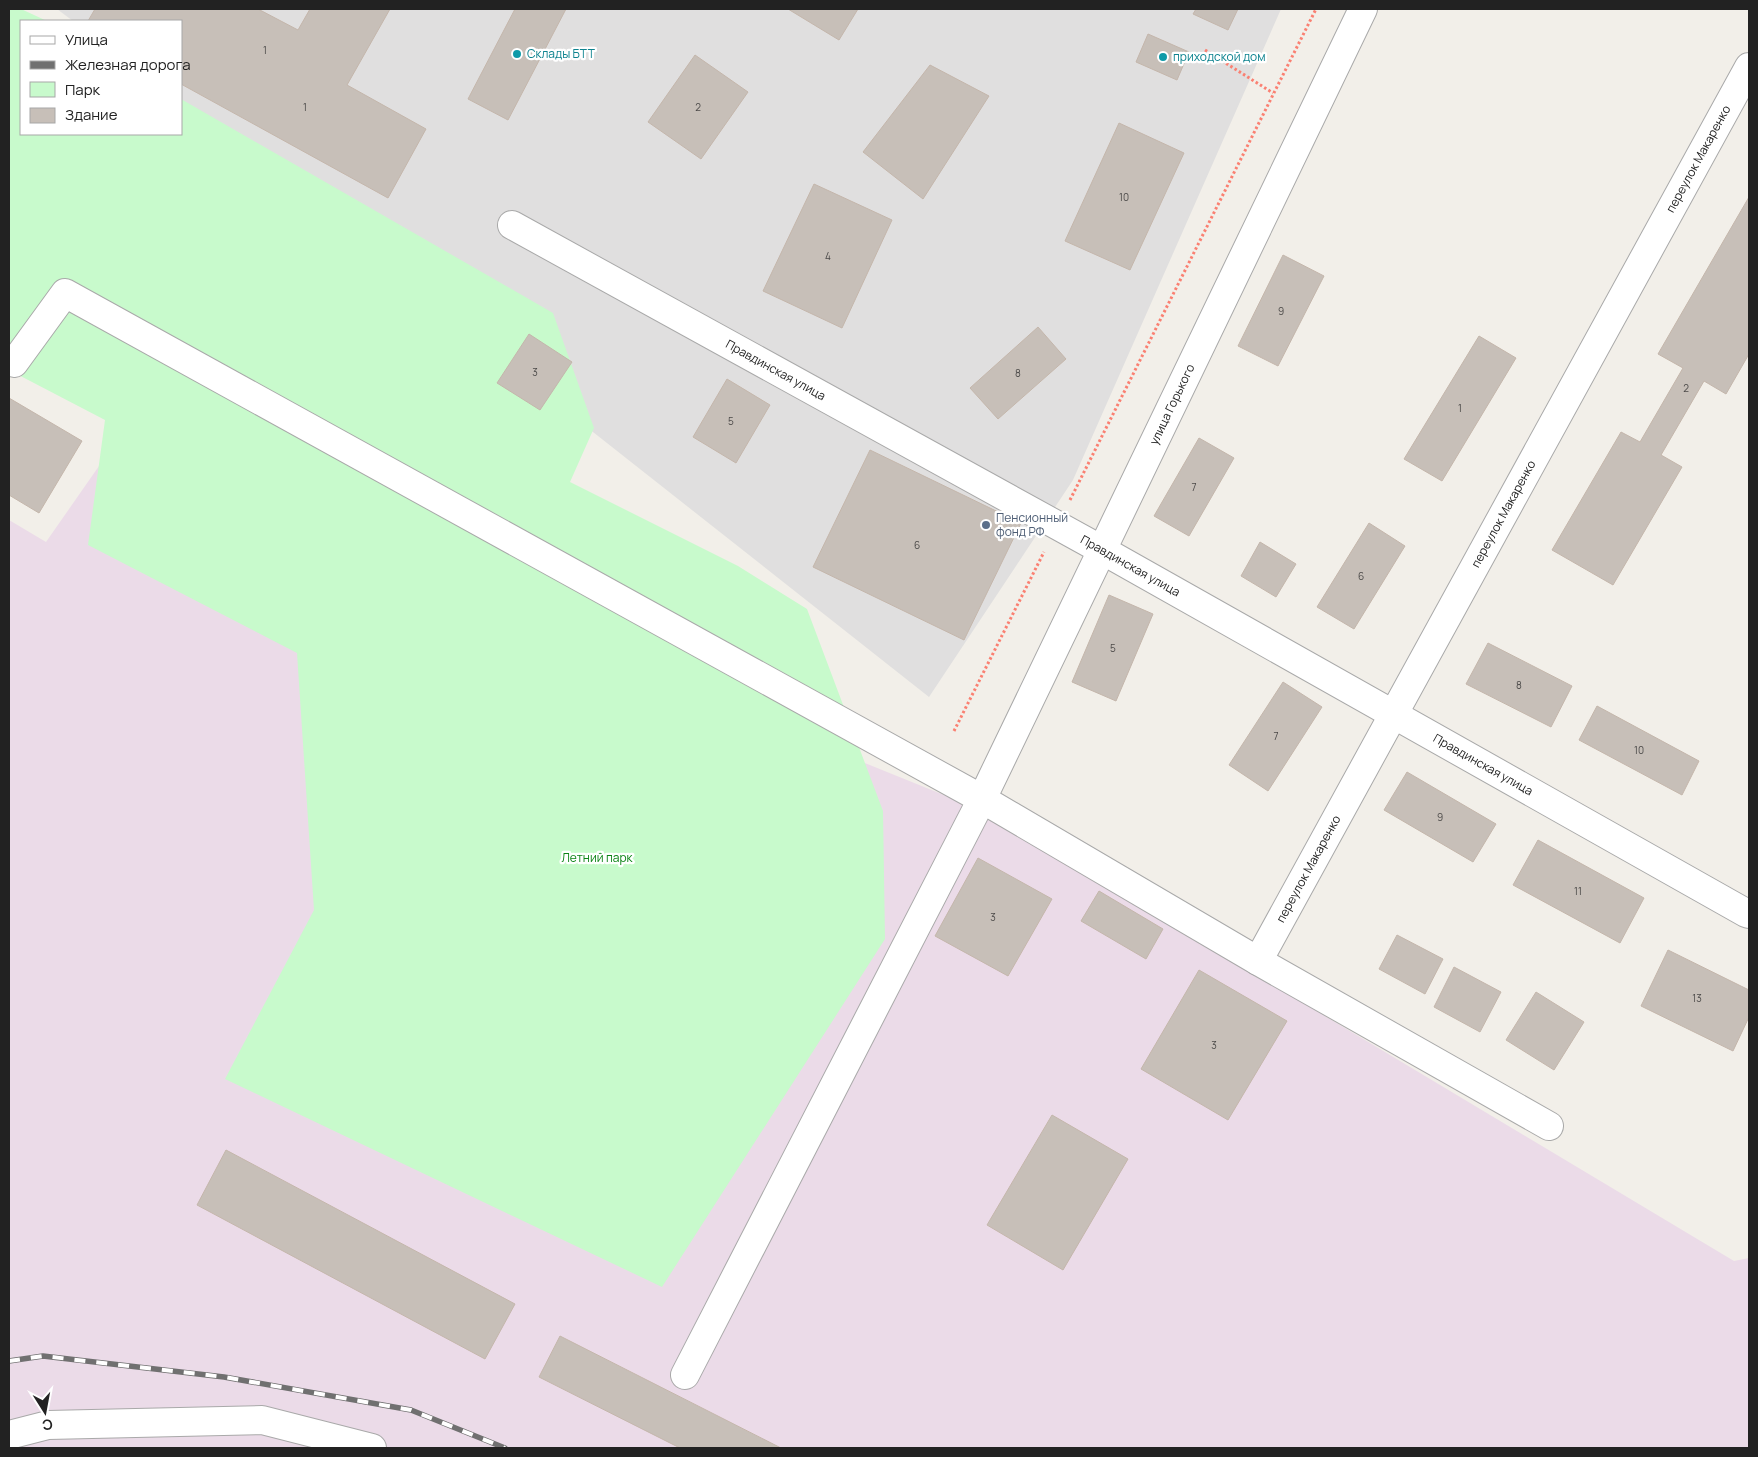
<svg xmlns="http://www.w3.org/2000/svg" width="1758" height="1457" font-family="Manrope,sans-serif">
<rect width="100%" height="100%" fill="#f2efe9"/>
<path fill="#e0dfdf" d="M57 9H1281L1073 480 929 697 181 107V21H73Z"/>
<path fill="#ebdbe8" d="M106 456 981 810 1734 1261 1749 1258V1448H9V520L46 542Z"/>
<path fill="#c8facc" d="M9 9H21L47 21H21V134H181V99L553 313 594 428 570 482 738 566 807 609 883 811 885 939 662 1287 225 1079 314 910 297 653 88 545 105 420 9 370Z"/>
<path fill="#c7bfb8" stroke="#c4b6ab" d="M95 9H258L298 30 310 9H390L347 85 426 129 388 198 181 84V21H88Z
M515 9H566L508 120 468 99Z
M788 9H858L839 40Z
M1196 9H1238L1228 30 1193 14Z
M1148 34 1189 52 1177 80 1136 62Z
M695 55 748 92 701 159 648 122Z
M930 65 989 96 923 199 863 152Z
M1119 123 1184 153 1130 270 1065 241Z
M814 184 892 220 842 328 763 291Z
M1749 197V354L1726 394 1704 381 1661 455 1682 467 1613 585 1552 550 1621 432 1640 442 1683 368 1658 354Z
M1283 255 1324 276 1278 366 1238 346Z
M1038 327 1066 359 998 419 970 388Z
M529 334 572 362 540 410 497 383Z
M1479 336 1516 358 1442 481 1404 459Z
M727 379 770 405 736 463 693 437Z
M9 398 82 441 39 513 9 495Z
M1199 438 1234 458 1189 536 1154 516Z
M870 450 1021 523 964 640 813 567Z
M1369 523 1405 546 1354 629 1317 607Z
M1260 542 1296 564 1276 597 1241 576Z
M1109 595 1153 614 1116 701 1072 682Z
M1488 643 1572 686 1551 727 1466 684Z
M1283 682 1322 707 1268 791 1229 765Z
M1597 706 1699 761 1682 795 1579 740Z
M1407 772 1496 824 1473 862 1384 810Z
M1538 840 1644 898 1620 943 1513 885Z
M978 858 1052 899 1008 976 935 936Z
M1099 891 1163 929 1146 959 1081 921Z
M1397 935 1443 959 1425 994 1379 969Z
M1668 950 1749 990V1017L1733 1051 1641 1006Z
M1454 967 1501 992 1480 1032 1434 1007Z
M1199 970 1287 1021 1228 1120 1141 1069Z
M1536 992 1584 1022 1554 1070 1506 1040Z
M1052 1115 1128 1159 1063 1270 987 1225Z
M226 1150 515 1304 485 1359 197 1205Z
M560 1336 781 1448H680L539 1377Z"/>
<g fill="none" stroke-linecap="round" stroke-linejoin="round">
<defs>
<g id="minor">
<path id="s1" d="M512 225 1102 550 1746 913 1749 914"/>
<path d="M14 363 65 293 982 799 1258 961 1549 1126"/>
<path id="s2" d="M1258 961 1749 67"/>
<path id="s3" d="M685 1375 982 799 1363 9"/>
<path d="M9 1435 48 1425 262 1420 372 1448"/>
</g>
</defs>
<use href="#minor" stroke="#a9a9a9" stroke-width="30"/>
<path stroke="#fa8072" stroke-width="3" stroke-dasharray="2.5 2.5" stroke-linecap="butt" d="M1205 50 1273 93
M1070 500 1316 9
M954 731 1044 552"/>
<use href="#minor" stroke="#fff" stroke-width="28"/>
<defs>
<path id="rail" d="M9 1361 43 1356 224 1377 411 1410 505 1448"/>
</defs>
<use href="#rail" stroke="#707070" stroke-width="5.5"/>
<use href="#rail" stroke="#fff" stroke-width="4" stroke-dasharray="11" stroke-linecap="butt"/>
</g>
<g fill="#0f9aa8" stroke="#fff" stroke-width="2">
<circle cx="517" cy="54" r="5"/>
<circle cx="1163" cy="57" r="5"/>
</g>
<circle fill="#5c6f8a" stroke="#fff" stroke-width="2" cx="986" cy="525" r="5"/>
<g text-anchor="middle" stroke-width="4.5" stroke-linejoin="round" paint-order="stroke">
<g font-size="10" fill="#4b4948">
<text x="265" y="54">1</text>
<text x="305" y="111">1</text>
<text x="698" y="111">2</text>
<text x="1124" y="201">10</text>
<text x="828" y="260">4</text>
<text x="1281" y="315">9</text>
<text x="535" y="376">3</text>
<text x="1018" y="377">8</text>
<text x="1686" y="392">2</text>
<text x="1460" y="412">1</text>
<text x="731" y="425">5</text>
<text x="1194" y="491">7</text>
<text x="917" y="549">6</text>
<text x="1361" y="580">6</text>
<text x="1113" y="652">5</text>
<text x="1519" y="689">8</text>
<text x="1276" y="740">7</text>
<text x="1639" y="754">10</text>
<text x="1440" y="821">9</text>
<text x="1578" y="895">11</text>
<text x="993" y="921">3</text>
<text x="1697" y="1002">13</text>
<text x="1214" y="1049">3</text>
</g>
<g font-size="12" fill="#0d838f" stroke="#fff" text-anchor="start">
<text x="527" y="58">Склады БТТ</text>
<text x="1173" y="61">приходской дом</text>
</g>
<g font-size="12" fill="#222" stroke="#fff">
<text dy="4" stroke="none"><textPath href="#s2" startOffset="915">переулок Макаренко</textPath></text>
<text dy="4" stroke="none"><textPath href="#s1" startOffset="301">Правдинская улица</textPath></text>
<text dy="4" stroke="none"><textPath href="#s3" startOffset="1086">улица Горького</textPath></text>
<text dy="4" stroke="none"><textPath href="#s2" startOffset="510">переулок Макаренко</textPath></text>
<text dy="4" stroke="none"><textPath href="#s1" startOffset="706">Правдинская улица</textPath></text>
<text dy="4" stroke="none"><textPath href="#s1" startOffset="1111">Правдинская улица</textPath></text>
<text dy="4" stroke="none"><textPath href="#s2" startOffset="105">переулок Макаренко</textPath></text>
</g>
<g font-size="12" fill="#4e5e75" stroke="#fff" text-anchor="start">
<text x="996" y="522">Пенсионный<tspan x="996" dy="14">фонд РФ</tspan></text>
</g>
<g font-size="12" fill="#0c8416" stroke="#fff">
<text x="597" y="862">Летний парк</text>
</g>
</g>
<rect width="1758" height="1457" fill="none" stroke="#222222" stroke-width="20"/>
<rect x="20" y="20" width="162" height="115" fill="#ffffff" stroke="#a7a7a7"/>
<rect x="30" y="36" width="25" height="8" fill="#ffffff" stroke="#a7a7a7"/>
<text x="65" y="45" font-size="15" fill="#222222">Улица</text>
<rect x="30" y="61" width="25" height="8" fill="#707070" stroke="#a7a7a7"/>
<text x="65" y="70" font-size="15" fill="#222222">Железная дорога</text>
<rect x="30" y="82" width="25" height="15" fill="#c8facc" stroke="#a7a7a7"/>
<text x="65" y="95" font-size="15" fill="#222222">Парк</text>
<rect x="30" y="108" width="25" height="15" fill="#c7bfb8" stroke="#a7a7a7"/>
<text x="65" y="120" font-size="15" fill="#222222">Здание</text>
<g transform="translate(45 1412) rotate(169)" stroke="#ffffff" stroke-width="4" paint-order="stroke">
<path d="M0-4L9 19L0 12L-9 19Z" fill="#222222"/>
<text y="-8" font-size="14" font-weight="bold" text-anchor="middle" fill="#222222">С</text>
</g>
</svg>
